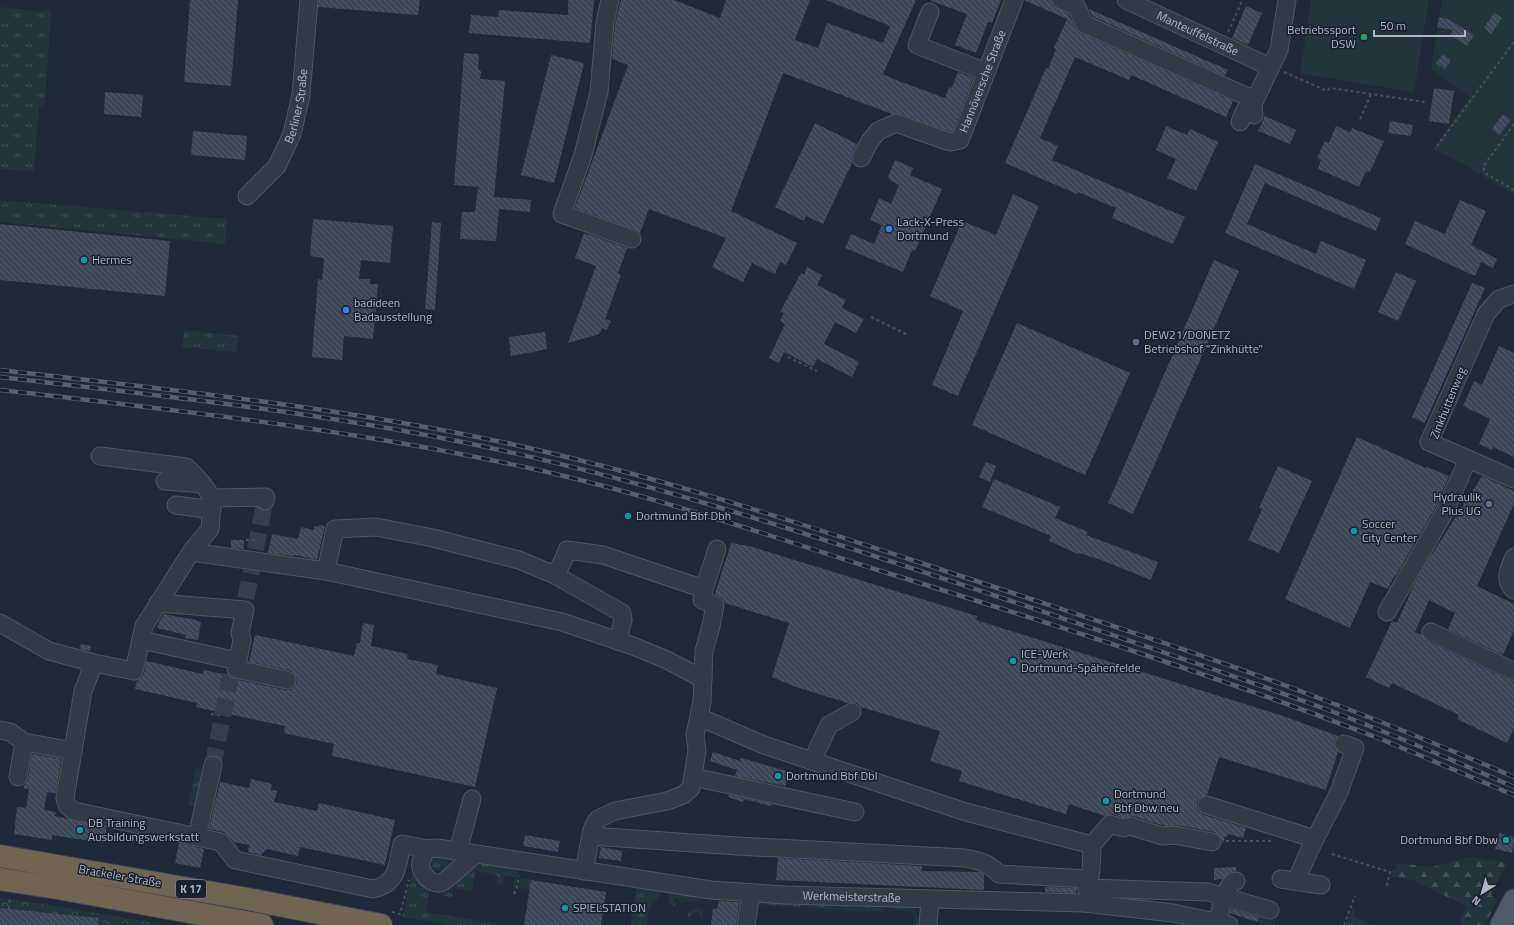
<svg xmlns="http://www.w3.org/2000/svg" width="1514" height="925" font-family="'Titillium Web',sans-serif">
<defs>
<pattern id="grass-tufts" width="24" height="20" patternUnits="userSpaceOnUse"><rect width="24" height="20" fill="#21363a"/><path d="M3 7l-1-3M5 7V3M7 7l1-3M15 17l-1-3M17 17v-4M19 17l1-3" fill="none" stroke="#3f5155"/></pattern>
<pattern id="forest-firs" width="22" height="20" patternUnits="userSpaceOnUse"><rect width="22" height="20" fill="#21363a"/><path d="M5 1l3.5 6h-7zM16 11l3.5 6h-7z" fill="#3f5155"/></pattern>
<pattern id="park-crowns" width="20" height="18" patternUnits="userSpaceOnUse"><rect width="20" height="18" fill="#21363a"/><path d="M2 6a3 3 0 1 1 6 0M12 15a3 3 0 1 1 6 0" fill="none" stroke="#3f5155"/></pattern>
<pattern id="building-back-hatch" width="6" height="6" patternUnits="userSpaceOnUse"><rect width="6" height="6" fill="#3b4759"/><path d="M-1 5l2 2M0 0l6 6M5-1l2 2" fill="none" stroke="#555f6f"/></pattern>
</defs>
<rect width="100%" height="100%" fill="#1f2939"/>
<path fill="url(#grass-tufts)" d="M0 7 35 11H51L45 104 39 107 34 171 0 169Z
M0 200 227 219 225 244 0 222Z
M184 330 239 336 236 352 182 347Z
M196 768 208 771 199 808 188 805Z
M432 856 459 858 443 872C433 870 428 866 432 856Z
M486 863 519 868 516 887H513L515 877 504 876 503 885 497 884V875L476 871 472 891 453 888 452 897 441 895 442 890 469 869Z
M415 872 430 888 426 912 502 925H450L402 917 412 875Z
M520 878 531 880 530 890 518 887Z
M637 886 660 889 661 892 659 898 650 905 647 925H630Z
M671 891 704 896V899L700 902 685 901 682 904 677 898 673 900 676 904 673 907 668 900 669 894Z
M757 900 905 905C915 910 920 914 921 925H913L915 913 884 907 883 912 871 910 870 912 756 904Z
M1353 907 1355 917 1372 925H1346Z
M696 908 703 910 702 918 697 911 687 918 689 912Z
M1260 913H1263L1267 921 1277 925H1266L1257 922Z"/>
<path fill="url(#forest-firs)" d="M1469 857 1507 863 1491 895 1497 901 1485 925H1459L1466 906 1413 880 1391 877 1392 870H1396L1397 863 1432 867Z"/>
<path fill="url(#park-crowns)" d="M0 897 19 900 166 925H0Z"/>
<path fill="#21363a" d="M1311 0H1429L1414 92 1300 73Z
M1442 0H1514V195L1467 166 1433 149 1470 97 1431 69Z"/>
<path fill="url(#building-back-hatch)" d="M190 0H238L231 86 184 82Z
M319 0H420L418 15 318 7Z
M568 0H594L590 43 469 33 471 15 498 17 499 10 568 15Z
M621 0H674L720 18 726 0H810L795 40 818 48 827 23 883 43 890 26 826 0H916L883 74 896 80 945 98 949 87 952 88 958 72 973 78 953 131 951 132 899 114H892L783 73 731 211 797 243 786 265 780 262 775 274 752 263 743 282 712 267 726 238 649 209 640 233 635 230 575 208 628 65 612 59 615 24Z
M931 0H1001L992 23 988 22 976 53 955 45 967 14 931 1Z
M1024 0H1051L1053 6 1069 15 1075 28 1080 33 1233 101 1226 117 1131 75 1129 80 1075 57 1040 138 1058 146 1052 160 1185 217 1173 244 1112 218 1116 208 1078 192 1077 194 1005 163 1046 68 1048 69 1056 49 1054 48 1067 19Z
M1246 6 1262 13 1248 45 1232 38Z
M1089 9 1228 70 1225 76 1092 16Z
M1494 13 1502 18 1491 34 1484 28Z
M1439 17 1448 19 1474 35 1467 46 1450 35 1453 30 1437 27Z
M464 53 479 54 478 70 481 71 480 79 505 81 494 197 531 200 530 212 499 209 496 241 460 239 462 212H475L478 187 454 185Z
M1443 54 1451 60 1445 69 1436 63Z
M551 55 584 63 554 183 521 175Z
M1434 88 1454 91 1449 124 1429 121Z
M105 92 143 95 141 117 104 114Z
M1503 114 1511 120 1499 135 1492 129Z
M1265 116 1296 130 1290 144 1258 131Z
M1390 121 1413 125 1411 136 1388 133Z
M815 123 857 144 852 154 851 158 852 163 823 224 806 216 804 221 775 207Z
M1166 126 1187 135 1190 129 1218 142 1196 191 1167 178 1176 159 1156 150Z
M1336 126 1350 132 1352 128 1384 141 1370 172 1366 171 1359 187 1318 169 1321 160 1317 158 1325 141 1329 143Z
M193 131 247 136 245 160 191 155Z
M895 160 913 168 910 175 942 189 915 251 912 250 903 272 845 248 851 234 874 244 882 225 870 220 879 198 891 204 899 185 890 180 888 177Z
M1255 164 1381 218 1376 231 1265 183 1247 224 1316 254 1321 241 1366 260 1354 289 1225 233Z
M1013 194 1039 206 958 396 932 385 963 311 930 296 962 221 996 235Z
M1460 200 1486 211 1471 245 1497 259 1493 268 1481 262 1475 276 1405 244 1415 221 1445 234Z
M313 219 393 226 390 263 361 260 359 279H370V284H378L373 339 344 336 342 360 312 357 318 279 322 280 324 258 310 256Z
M432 222 441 223 435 310 425 309Z
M0 224 170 241 165 296 0 280Z
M584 233 627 248 618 273 621 275 605 319 611 321 607 330 602 328 599 334 568 343 596 266 575 258Z
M1214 260 1239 271 1133 514 1108 503Z
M807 267 822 275 817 285 846 300 842 308 864 319 856 333 835 322 824 344 859 362 852 377 817 359 813 367 784 352 779 363 769 358 785 324 780 321 784 313 780 312 801 273 804 275Z
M1396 272 1416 281 1398 321 1378 312Z
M1472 283 1485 288 1425 423 1412 417Z
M1017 323 1130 373 1085 475 972 425Z
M545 332 547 349 534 352 511 356 509 337Z
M1499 346 1514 353V457L1493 447 1492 450 1479 444 1490 419 1463 406 1474 381 1482 385Z
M1357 437 1426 468 1427 467 1449 476 1436 506 1395 577 1394 576 1388 589 1370 582 1350 628 1285 599Z
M986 462 996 466 990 482 979 477Z
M1278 466 1312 481 1279 553 1248 540 1262 509 1259 508Z
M1482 476 1514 491V504L1477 586 1514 604V630L1503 655 1448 629 1455 613 1429 600 1415 632 1422 635 1427 641 1507 679 1514 680V729L1507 743 1457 719 1459 715 1392 683 1389 688 1366 677 1392 621 1397 623 1414 585 1425 565Z
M994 479 1060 507 1055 518 1088 532 1086 535 1158 562 1151 580 1101 560 1079 553 1078 554 1049 541 1051 536 982 507Z
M319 525 325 526 317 560 295 555 294 556 268 553 272 534 298 539 301 527 314 530V526L319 527Z
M231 540H244V549L231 548Z
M731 543 749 546 977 616 976 620 1280 715 1338 736 1335 740 1334 745 1338 751 1326 790 1219 757 1207 795 1200 798 1197 802V807L1199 811 1204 815 1246 828 1243 838 1228 834 1227 837 1225 836 1223 843 1219 835 1214 832 1176 825 1166 826 1161 824V825L1133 816 1123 818 1113 814 1105 816 1069 804 1066 814 959 781 962 771 930 761 940 731 861 707 857 703H848L796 687 772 677 789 623 725 603 722 598 715 594Z
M164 614 189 619V618L201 622 198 640 185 638 186 635 157 628 159 622Z
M363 623 374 625 371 646 408 654 407 659 438 665 436 674 497 688 475 787 332 756 334 744 284 733 285 726 196 707 197 703 135 689 137 681 141 678 144 674 146 661 203 674 204 670 228 675 234 679 285 690H290L294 687 297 682 296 677 293 672 289 670 249 662 255 635 354 656 357 643H360Z
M81 644 91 646 90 651 80 649Z
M713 752 740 761 741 758 790 772 785 786 735 776 737 770 710 761Z
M32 754 61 759 56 793 47 792 44 810 56 812 55 816 107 828 104 843 52 835V840L14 834 17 807 26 808 29 789 23 788 28 779Z
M251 779 272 784 271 790 277 791 274 802 317 811 319 803 395 820 385 865 300 847 298 856 267 849 261 855 248 852 249 845 234 842 229 836 224 832 209 829 220 782 249 788Z
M729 795 772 804 771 806 744 799 743 802 728 797Z
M1499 833 1514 837V844L1512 853 1495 849Z
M525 835 560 841 558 852 523 846Z
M179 843 204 849 200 868 175 863Z
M601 847 622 851 621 861 599 858Z
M778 858 922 866V871L980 872 984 874V890L776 880Z
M1236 867V871L1229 873 1222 879 1214 880V868Z
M531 880 606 892 601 925H524Z
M1045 887 1077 888 1076 893 1045 892Z
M719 901 739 902 736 925H711L713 908 717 909Z
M0 908 98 918V925H0Z
M1231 909 1259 917 1257 922 1230 913Z"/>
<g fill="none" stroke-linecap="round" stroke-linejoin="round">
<path stroke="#343e4e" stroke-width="17" stroke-dasharray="17 8" stroke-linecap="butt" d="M241 623 265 501
M213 765 235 653"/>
<defs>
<g id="minor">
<path d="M610 0 605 22 599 92 583 155 562 214 632 239"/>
<path d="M1061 0 1077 7 1084 24 1255 100"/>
<path id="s1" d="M1126 0 1270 67"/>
<path d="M930 12 917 45 986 72"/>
<path d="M1254 115 1253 104 1279 50 1287 0"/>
<path d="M1240 122 1245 110 1253 104"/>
<path id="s2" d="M861 158 870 141 878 131 896 123 944 140 951 142 960 140 1014 0"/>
<path id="s3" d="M247 196 277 166 292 134 301 95 309 0"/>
<path d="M1514 294 1499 299 1486 314 1429 442 1514 479"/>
<path d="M100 456 186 467C194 474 212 492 212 502L210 529 191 552"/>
<path d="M165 481 202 484"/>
<path d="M212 498 266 497 265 501"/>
<path d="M176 505 212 510"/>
<path d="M1514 557C1509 569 1503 580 1514 590"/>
<path d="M326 571 335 529 376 527 433 538 519 560 555 575 622 613 623 620 618 641"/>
<path d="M555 575 563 561 567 550 603 555 704 589 702 600 715 605 711 626 704 651 702 702 695 735 697 750 691 788 683 795 667 801 615 811 598 819 594 825 592 830 584 871"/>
<path d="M704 589 717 549"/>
<path d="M158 603 245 610 240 633 242 640 236 669 287 680"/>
<path d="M1387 612 1445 511 1468 459"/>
<path d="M0 623 49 651 94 663"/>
<path d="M1431 632 1511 670H1514"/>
<path d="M141 640 233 660"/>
<path d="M699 717 764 745 966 812 1092 845 1110 824 1123 828 1130 826 1162 836 1174 835 1212 842"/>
<path d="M0 730 10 732 24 742 73 751"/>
<path d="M812 761 829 725 852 712"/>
<path d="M18 777 24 742"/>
<path d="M693 777 855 812"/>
<path d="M1207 805 1315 839"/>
<path d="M591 836 737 846 965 858C981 861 988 863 999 874L1089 879"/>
<path d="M197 837 213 765"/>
<path d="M427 849 402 844C397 866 398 884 373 889L235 860 221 842 74 811C68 807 66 805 65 798L83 691 94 663 134 671 144 626 191 552 326 571 562 622 633 646 667 660 703 679"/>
<path d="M458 851 472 799"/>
<path id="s4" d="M476 854C469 859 446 882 440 883 434 884 427 879 424 874 417 865 422 858 427 849L437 848 711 890 785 895 1084 903 1173 913 1229 925"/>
<path d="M1281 879 1321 885"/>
<path d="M1296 881 1310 849 1339 792 1355 748 1344 744"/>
<path d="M1087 888 1208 892 1270 910"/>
<path d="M1087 889 1091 871 1092 845"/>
<path d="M1218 923 1223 897 1232 882 1236 881"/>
<path d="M746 925 751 893"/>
<path d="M928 925 930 900"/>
</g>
<path id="major" d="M1501 925 1514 900"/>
<path id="highway" d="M0 856 248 899 381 925
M0 879 57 888 262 925"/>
</defs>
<use href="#minor" stroke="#4e5664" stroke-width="19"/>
<use href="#major" stroke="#3d4453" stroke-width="23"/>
<use href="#highway" stroke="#3b4351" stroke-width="24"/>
<path stroke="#3f5358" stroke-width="2" stroke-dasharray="3 3" stroke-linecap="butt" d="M1228 32 1241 4 1240 0
M1284 72 1327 91 1330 88 1425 102
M1360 119 1371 94
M1514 124 1483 167 1485 173 1514 190
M1437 146 1514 42
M871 317 908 335
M788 357 817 371
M246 540H258
M211 714 222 716
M1226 841H1271
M1332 854 1390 872 1386 889
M514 894 517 887 519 876
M9 909 10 897
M392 912 400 914 409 880
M1344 925 1355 896"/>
<use href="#minor" stroke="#333b49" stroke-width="17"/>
<use href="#major" stroke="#515a6a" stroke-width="21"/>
<use href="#highway" stroke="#706550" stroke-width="22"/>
<defs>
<path id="rail" d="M0 370C155 388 309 404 462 434 634 467 798 523 964 577 1082 616 1200 653 1316 697 1383 722 1449 749 1514 777
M0 377C155 395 310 411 462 442 641 478 814 536 987 593 1094 629 1202 664 1309 703 1378 728 1446 757 1514 787
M0 390C183 411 367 431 547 472 660 498 770 536 881 571 1049 623 1218 676 1383 740 1427 758 1470 777 1514 795"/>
</defs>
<use href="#rail" stroke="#555f71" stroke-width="4.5"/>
<use href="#rail" stroke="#19202e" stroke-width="3" stroke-dasharray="9" stroke-linecap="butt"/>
</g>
<circle fill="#2e9e5b" stroke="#19202e" stroke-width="1.5" cx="1364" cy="37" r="4"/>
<g fill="#3f7fe0" stroke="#19202e" stroke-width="1.5">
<circle cx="889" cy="229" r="4"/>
<circle cx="346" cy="310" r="4"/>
</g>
<g fill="#0f9aa8" stroke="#19202e" stroke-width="1.5">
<circle cx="84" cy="260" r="4"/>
<circle cx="628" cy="516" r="4"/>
<circle cx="1354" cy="531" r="4"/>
<circle cx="1013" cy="661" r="4"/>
<circle cx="778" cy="776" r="4"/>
<circle cx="1106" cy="801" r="4"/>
<circle cx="80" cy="830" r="4"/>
<circle cx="1506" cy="840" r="4"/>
<circle cx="565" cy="908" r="4"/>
</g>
<g fill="#5c6f8a" stroke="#19202e" stroke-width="1.5">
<circle cx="1136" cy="342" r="4"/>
<circle cx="1489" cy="504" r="4"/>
</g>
<g text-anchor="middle" stroke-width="3" stroke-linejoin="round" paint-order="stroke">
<rect fill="#19202e" stroke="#818998" stroke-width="1" x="176" y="880" width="30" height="18" rx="3"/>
<g font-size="11" font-weight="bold" fill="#aeb6c6">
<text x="191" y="893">K 17</text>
</g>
<g font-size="12" fill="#aeb6c6" stroke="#19202e" text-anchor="start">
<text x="1356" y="34" text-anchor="end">Betriebssport<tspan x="1356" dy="14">DSW</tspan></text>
<text x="897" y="226">Lack-X-Press<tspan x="897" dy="14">Dortmund</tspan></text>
<text x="92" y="264">Hermes</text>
<text x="354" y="307">badideen<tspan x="354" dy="14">Badausstellung</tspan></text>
<text x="1144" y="339">DEW21/DONETZ<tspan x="1144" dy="14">Betriebshof "Zinkhütte"</tspan></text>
<text x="1481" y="501" text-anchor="end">Hydraulik<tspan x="1481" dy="14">Plus UG</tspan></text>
<text x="636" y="520">Dortmund Bbf Dbh</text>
<text x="1362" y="528">Soccer<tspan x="1362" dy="14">City Center</tspan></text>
<text x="1021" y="658">ICE-Werk<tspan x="1021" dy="14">Dortmund-Spähenfelde</tspan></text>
<text x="786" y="780">Dortmund Bbf Dbl</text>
<text x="1114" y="798">Dortmund<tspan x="1114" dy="14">Bbf Dbw neu</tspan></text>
<text x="88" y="827">DB Training<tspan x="88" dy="14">Ausbildungswerkstatt</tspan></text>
<text x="1498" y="844" text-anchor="end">Dortmund Bbf Dbw</text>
<text x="573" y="912">SPIELSTATION</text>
</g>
<g font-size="12" fill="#aeb6c6" stroke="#19202e">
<text dy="4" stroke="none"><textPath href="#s1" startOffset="79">Manteuffelstraße</textPath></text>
<text dy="4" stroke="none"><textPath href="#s2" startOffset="182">Hannöversche Straße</textPath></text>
<text dy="4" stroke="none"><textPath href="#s3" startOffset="106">Berliner Straße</textPath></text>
<text transform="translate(1448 403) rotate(-68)" y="4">Zinkhüttenweg</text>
<text transform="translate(120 876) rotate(10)" y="4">Brackeler Straße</text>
<text dy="4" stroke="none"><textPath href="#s4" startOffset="521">Werkmeisterstraße</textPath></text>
</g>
</g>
<g transform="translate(1482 893) rotate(217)" stroke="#19202e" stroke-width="3" paint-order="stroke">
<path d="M0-3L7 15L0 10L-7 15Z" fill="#aeb6c6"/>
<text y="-6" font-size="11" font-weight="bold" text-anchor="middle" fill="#aeb6c6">N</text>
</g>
<path d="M1374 30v6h91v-6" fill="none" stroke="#aeb6c6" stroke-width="2"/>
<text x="1380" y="30" font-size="12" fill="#aeb6c6" stroke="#19202e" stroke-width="3" paint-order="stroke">50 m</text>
</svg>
